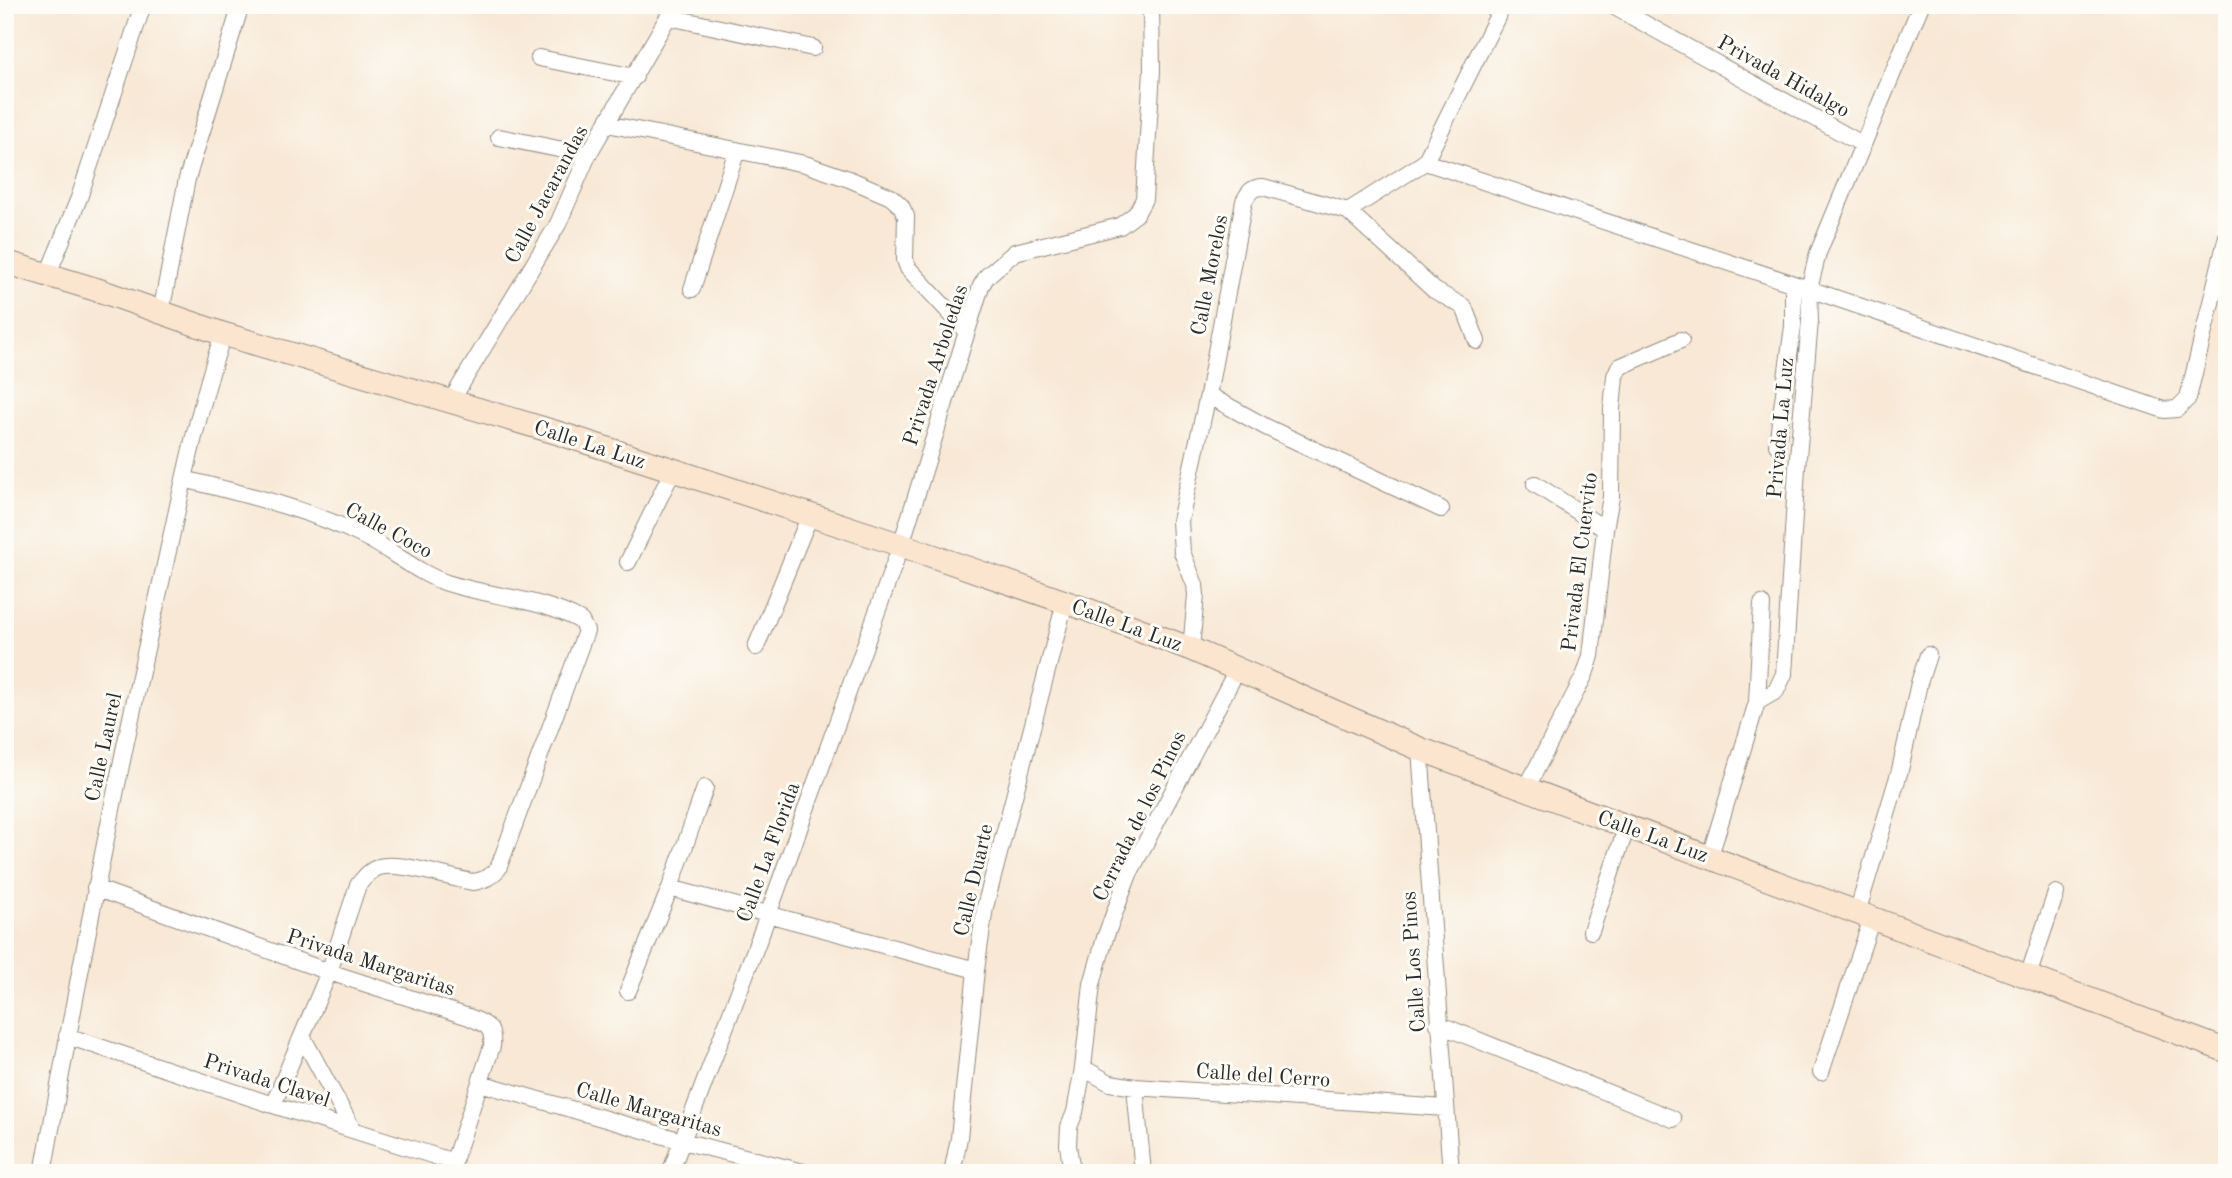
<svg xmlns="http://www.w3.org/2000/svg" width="2232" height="1178" font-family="'Old Standard TT',serif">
<rect width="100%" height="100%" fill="#fdfcf7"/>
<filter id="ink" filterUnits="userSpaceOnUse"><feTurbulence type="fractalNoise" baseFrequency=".0143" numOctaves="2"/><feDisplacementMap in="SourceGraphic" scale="14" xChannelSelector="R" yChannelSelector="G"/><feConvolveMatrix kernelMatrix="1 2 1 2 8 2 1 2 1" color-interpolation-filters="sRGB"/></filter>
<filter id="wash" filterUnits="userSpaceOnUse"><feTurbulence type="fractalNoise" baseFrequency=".00686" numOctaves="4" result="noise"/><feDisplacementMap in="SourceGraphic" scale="28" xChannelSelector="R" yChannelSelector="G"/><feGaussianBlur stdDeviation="1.57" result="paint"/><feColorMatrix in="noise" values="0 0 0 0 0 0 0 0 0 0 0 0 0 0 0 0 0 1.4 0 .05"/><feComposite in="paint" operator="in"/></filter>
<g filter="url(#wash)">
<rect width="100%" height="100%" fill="#f8e8d5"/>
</g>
<g filter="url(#ink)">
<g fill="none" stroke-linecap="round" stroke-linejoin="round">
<defs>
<path id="street" d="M1611 5 1862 144
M669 17 813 48
M539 58 635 77
M607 124 805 164 849 179 891 197 901 206 906 216 905 260 908 268 967 331
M499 137 588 155
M1425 162 1809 289 2164 410 2177 409 2188 398 2227 236
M1425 162 1503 5
M1348 211 1434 290 1464 307 1477 341
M48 274 79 198 143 5
M692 289 737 150
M161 312 187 179 241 5
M1208 395 1266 427 1441 509
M451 401 558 224 588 155 675 5
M1777 445 1793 326V285
M184 479C243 494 309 509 363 536 392 550 417 573 447 583 491 597 540 598 581 621L586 631 498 869C490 877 485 880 473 882 449 878 400 861 379 867 370 870 364 878 358 885L329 972 273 1105
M1535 484 1605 529
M628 562 673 470
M756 647 810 515
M1191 649 1196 595 1195 585 1182 552 1180 521 1208 395 1244 201C1249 192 1252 187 1263 187L1348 211 1425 162
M1757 702 1762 604
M1420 749 1451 1173
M1526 789 1585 674 1591 656 1605 529 1611 497 1612 409 1615 376 1619 367 1681 340
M1710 856 1757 702 1776 691 1784 674 1797 468 1810 321 1809 289 1818 253 1921 5
M95 888 329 972 469 1017C485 1024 494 1026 492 1046L450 1173
M670 888 976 970
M1857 913 1900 770 1919 683 1928 655
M1591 931 1627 826
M2028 976 2056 893
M628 991 670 888 705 788
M1438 1024 1673 1119
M67 1036 273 1105 454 1162
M302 1036 353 1130
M1083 1068 1110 1083 1135 1087 1445 1108
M1821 1072 1872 918
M480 1083 682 1141 807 1173
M1135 1087 1143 1173
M43 1173C78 980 114 787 158 596 178 508 195 419 223 334
M670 1173 768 915 901 545 981 286 987 276 1015 252 1120 226 1136 214 1144 199 1152 71 1151 5
M952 1173 959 1138 976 970 985 907 1065 602
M1072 1173 1068 1145 1069 1127 1075 1112 1083 1068 1092 984 1105 938 1129 874 1237 670"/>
<path id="secondary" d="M5 262 101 291 223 334 558 433 673 470 901 545 1088 610 1191 649 1420 749 2227 1051"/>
</defs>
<use href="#street" stroke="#928a80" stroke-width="18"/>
<use href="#secondary" stroke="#928a80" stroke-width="25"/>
<use href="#street" stroke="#fff" stroke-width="16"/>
<use href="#secondary" stroke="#fbe5cf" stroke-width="23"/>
</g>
</g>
<g text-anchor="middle" stroke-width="6" stroke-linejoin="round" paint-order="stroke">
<g font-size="21" fill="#2b2b2b" stroke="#fdfcf7">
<text transform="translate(1784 76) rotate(29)" y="7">Privada Hidalgo</text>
<text transform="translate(546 194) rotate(-62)" y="7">Calle Jacarandas</text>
<text transform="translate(1209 275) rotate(-79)" y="7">Calle Morelos</text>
<text transform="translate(935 365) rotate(-72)" y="7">Privada Arboledas</text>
<text transform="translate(1780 428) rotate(-85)" y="7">Privada La Luz</text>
<text transform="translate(590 444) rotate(18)" y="7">Calle La Luz</text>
<text transform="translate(389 530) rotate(28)" y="7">Calle Coco</text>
<text transform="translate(1579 562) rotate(-83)" y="7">Privada El Cuervito</text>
<text transform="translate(1127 625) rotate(20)" y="7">Calle La Luz</text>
<text transform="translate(103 747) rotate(-78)" y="7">Calle Laurel</text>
<text transform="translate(1139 816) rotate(-64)" y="7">Cerrada de los Pinos</text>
<text transform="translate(1653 836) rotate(20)" y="7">Calle La Luz</text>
<text transform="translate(768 852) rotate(-70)" y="7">Calle La Florida</text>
<text transform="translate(973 880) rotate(-77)" y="7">Calle Duarte</text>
<text transform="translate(371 962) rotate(18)" y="7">Privada Margaritas</text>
<text transform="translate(1413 962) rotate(-94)" y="7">Calle Los Pinos</text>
<text transform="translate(1263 1075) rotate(4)" y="7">Calle del Cerro</text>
<text transform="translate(267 1080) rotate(18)" y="7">Privada Clavel</text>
<text transform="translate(649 1109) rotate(16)" y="7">Calle Margaritas</text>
</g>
</g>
<rect width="2232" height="1178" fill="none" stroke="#fdfcf7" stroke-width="28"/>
</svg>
